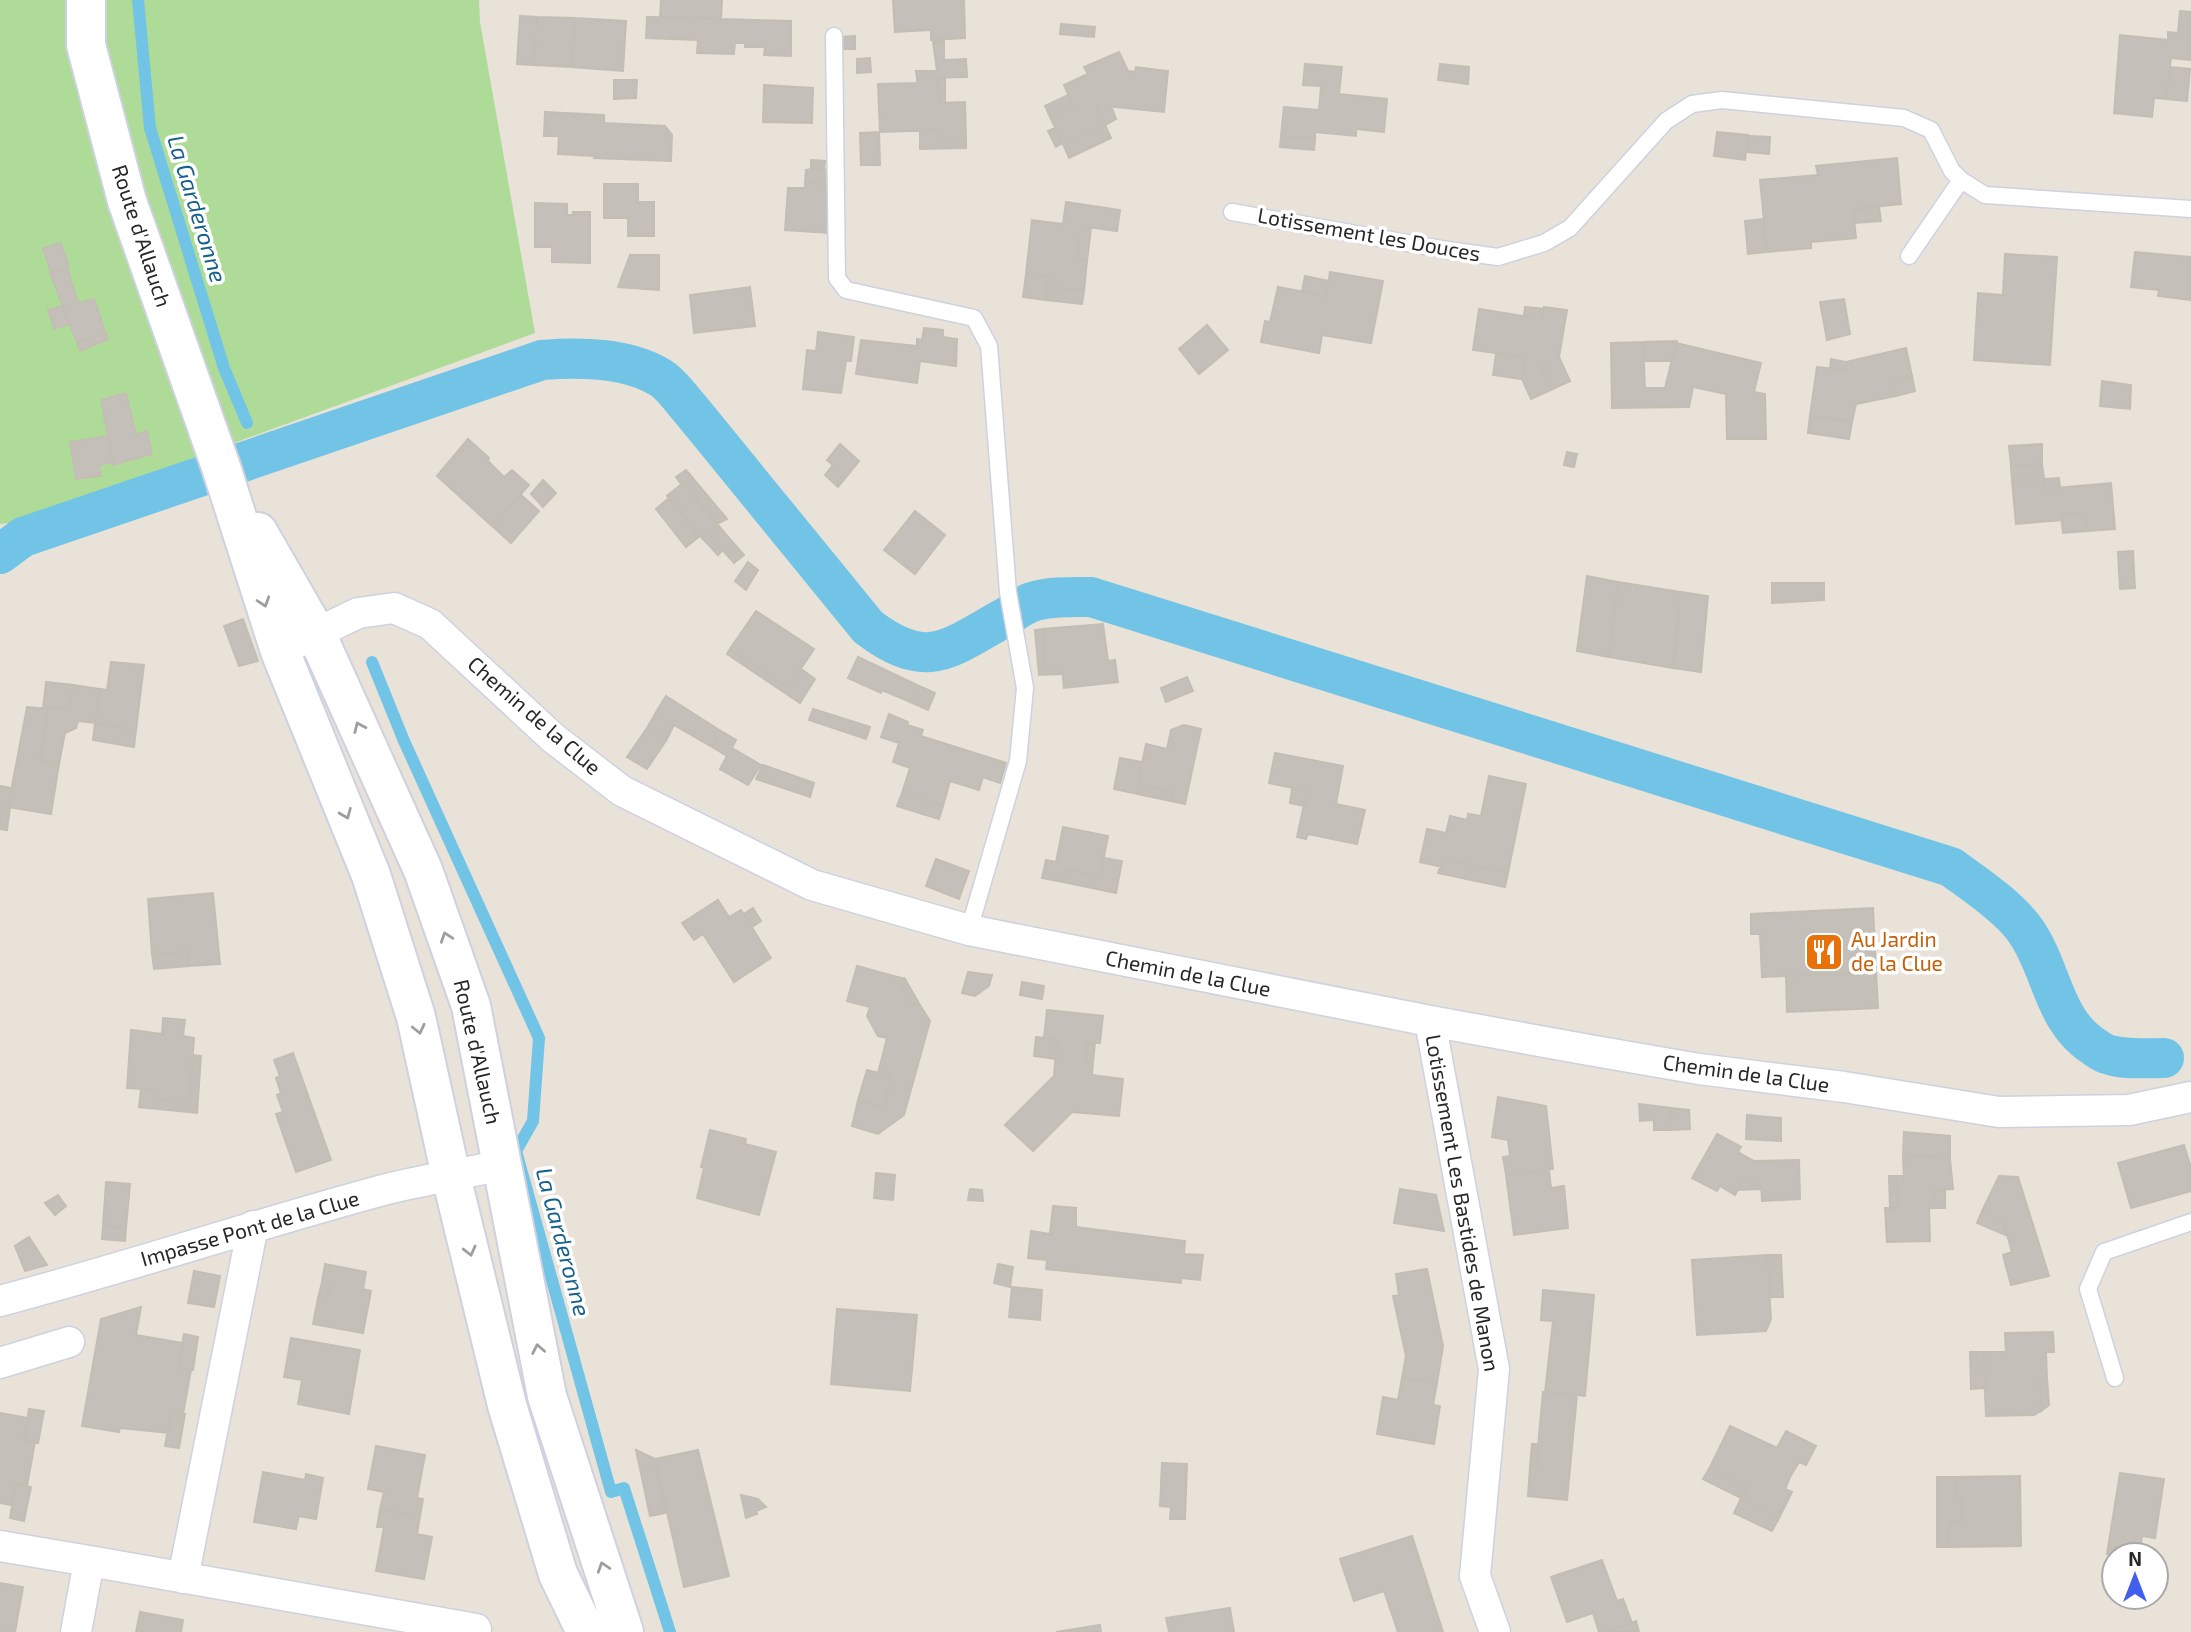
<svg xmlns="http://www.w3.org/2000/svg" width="2191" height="1632" font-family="'Exo 2',sans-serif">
<rect width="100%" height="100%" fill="#e9e2d9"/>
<path fill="#aedc98" d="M0 0H479L480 22 535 333 18 522 0 524Z"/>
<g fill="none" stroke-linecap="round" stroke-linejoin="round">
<path stroke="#71c4e5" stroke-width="12" d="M138 0 150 128 224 368 247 423
M372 662 404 741 539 1038 533 1121 516 1151 611 1492 624 1488 670 1632"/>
<path stroke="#71c4e5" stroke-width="40" d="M0 554 23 537 542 360C580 357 627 357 661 378 672 385 682 400 691 410L868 627C927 672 948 649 1004 618 1013 613 1022 605 1032 602 1050 596 1072 597 1091 597L1951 867C1973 883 2009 907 2025 930 2053 969 2052 1021 2096 1048 2100 1051 2105 1054 2110 1055 2127 1060 2146 1058 2164 1058"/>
</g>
<path fill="#c4bfb9" stroke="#c3beb3" stroke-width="2" d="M661 0H722L721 19 660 17Z
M893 0H964L965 38 931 40V30L895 32Z
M2180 11 2191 12V60L2171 58 2166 99 2154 98 2152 117 2114 113 2120 35 2168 40V32L2178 33Z
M520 16 537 17 534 65 517 64Z
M537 17 575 18 572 67 534 65Z
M647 17 791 21V56L764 55 765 47H745V43H735L734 54 697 53 698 40 646 38Z
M575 18 626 21 623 71 572 67Z
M1061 24 1095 27 1094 37 1060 34Z
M855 36V49H841V37Z
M944 41V60L966 59 967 77 917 78 916 71H937L933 42Z
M1119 52 1128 71 1135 72 1136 67 1168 71 1164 112 1096 105 1105 125 1063 144 1050 117 1073 106 1064 85 1088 74 1084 67Z
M870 58 871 72 857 73V59Z
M1305 64 1342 67 1339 94 1387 99 1384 132 1356 129V136L1315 132V139L1281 136 1284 107 1319 110 1321 86 1303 85Z
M1440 64 1469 67 1468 84 1438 80Z
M2170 67 2190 69 2187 101 2166 99Z
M917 78H938L939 103 965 102 966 141H942L941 130 880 132 878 84 917 83Z
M938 78H945V103H939Z
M614 80H637L636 98 614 99Z
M764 85 813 88 812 123 763 122Z
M1068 95 1073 106 1050 117 1045 106Z
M1096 105 1111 106 1116 119 1105 125Z
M545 112 604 115V123L665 126 672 135 671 161 594 158 595 156 558 154 559 136H544Z
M1105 125 1111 138 1069 158 1063 144Z
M1055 128 1062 143 1056 147 1048 131Z
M941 130 942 141H966V148L920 149V131Z
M879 132 880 165H861L860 133Z
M1717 132 1748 135 1745 160 1714 156Z
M1281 136 1315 139 1314 150 1280 147Z
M1749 136 1770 137 1769 154 1748 152Z
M1897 158 1901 204 1853 209 1856 238 1811 242V248L1767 252 1760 180 1818 175 1816 166Z
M811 160 825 161 824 170 811 169Z
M811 169 828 170V184L805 183 806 170Z
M805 183 828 184 829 233 785 230 788 188H805Z
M604 184H638V202H654V236H628V218H604Z
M1066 202 1120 210 1117 231 1081 226 1077 260 1087 261 1084 291 1047 287 1048 276 1026 274 1032 220 1063 224Z
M535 203 567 204V215H573V212H590V263L552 262V247H535Z
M1879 207 1881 221 1855 223 1854 210Z
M1763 219 1766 252 1748 254 1745 221Z
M1081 226 1091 228 1087 261 1077 260Z
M61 243 69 267 51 273 43 248Z
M2135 252 2191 257V300L2158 296 2159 290 2131 287Z
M2005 254 2057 257 2050 365 1974 360 1978 293 2003 295Z
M630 255H659V290L618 287Z
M67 268 78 303 94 299 105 332 77 343 50 273Z
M1330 272 1383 281 1371 343 1322 335 1319 353 1261 342 1265 321 1270 322 1278 287 1326 296Z
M1026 274 1048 276 1046 300 1023 297Z
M1305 276 1329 281 1326 296 1302 291Z
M750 287 755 326 694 333 690 295Z
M1047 287 1084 291 1082 304 1046 300Z
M1844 299 1850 334 1827 340 1820 302Z
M62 306 70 324 54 329 48 310Z
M1525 307 1544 309 1542 319 1524 316Z
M1544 307 1567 310 1559 357 1541 366 1551 390 1531 399 1522 379 1525 357 1473 350 1479 309 1542 319Z
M1207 325 1228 350 1199 374 1179 349Z
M924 328 943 330V337L957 339 956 366 920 361 917 383 856 374 861 340 917 346V339L922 340Z
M105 332 108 339 80 351 77 343Z
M818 332 854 337 851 361H846L841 393 803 389 807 350 816 351Z
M1677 341 1672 361H1644L1643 342Z
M1643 342 1645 388H1665L1676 343 1761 363 1754 392 1765 394 1766 439H1727L1726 394 1693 387 1689 407 1612 408 1611 343Z
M1906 348 1912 376 1892 380 1896 396 1856 404 1852 422 1810 415 1817 367 1846 370V362Z
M1496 354 1525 357 1522 379 1493 375Z
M1559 357 1570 381 1551 390 1541 366Z
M1831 359 1846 362V370L1830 369Z
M1912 376 1915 391 1896 396 1892 380Z
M2102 381 2131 385 2130 409 2100 406Z
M126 393 136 435 147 431 152 454 113 465 101 400Z
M1810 415 1852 422 1849 439 1808 433Z
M108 436 113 462 99 465 101 476 76 479 70 442Z
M468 439 489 458 488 461 504 477 512 470 529 485 492 526 437 476Z
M840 444 859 461 838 487 825 475 833 465 827 460Z
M2042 444V464L2011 466 2009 446Z
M1567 452 1577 454 1574 467 1564 465Z
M2042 464 2044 479 2012 481 2011 466Z
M686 470 727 519 717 524 683 483 681 484 676 477Z
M2059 478 2060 487 2044 489V479Z
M2044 479V489L2111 483 2115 529 2087 531 2086 513 2061 515 2062 520 2016 524 2012 481Z
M543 480 556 493 543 507 531 494Z
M683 483 717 524 702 538 667 496Z
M521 495 539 511 511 543 492 526Z
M669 498 701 535 686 547 656 509Z
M915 511 945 535 915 574 884 550Z
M2086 513 2087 531 2063 533 2061 515Z
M717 524 744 555 734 563 708 534Z
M708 534 723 550 718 555 702 538Z
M2133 551 2135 588 2120 589 2118 552Z
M748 562 758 570 746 590 735 581Z
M1587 576 1618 582 1609 657 1577 651Z
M1618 582 1681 592 1673 668 1609 657Z
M1772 583H1824V600L1772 603Z
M1681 592 1708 596 1701 672 1673 668Z
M756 611 814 649 788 688 730 649Z
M243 619 258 661 239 666 224 626Z
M1103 624 1108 661 1115 660 1118 682 1064 688 1062 666 1043 668V629Z
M1043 629V668L1062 666 1063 674 1039 675 1035 630Z
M730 649 788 688 801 669 815 679 800 703 727 654Z
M858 657 917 685 910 702 882 690 881 693 848 678Z
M111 662 144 665 136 730 95 723 100 689 107 690Z
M1187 677 1193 691 1166 702 1161 688Z
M46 682 73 685 70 707 43 709Z
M73 685 100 689 95 723 78 721 76 728 65 733 59 764 40 761 48 709 70 707Z
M917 685 935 693 928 710 910 702Z
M666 696 721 731 712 747 655 714Z
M27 707 48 709 40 761 59 764 51 814 8 807Z
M813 709 870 727 866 739 809 720Z
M655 714 674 725 667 739 647 728Z
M889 714 908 722 907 725 923 730 921 736 1006 763 1000 783 983 777 979 790 950 781 943 806 902 793 910 768 893 762 899 743 881 737Z
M95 723 136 730 134 747 93 740Z
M1184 725 1201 729 1185 804 1171 801 1173 792 1138 784 1146 744 1167 749 1171 730Z
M647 728 667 739 647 769 627 757Z
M721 731 736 740 732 748 761 765 748 785 720 769 727 756 712 747Z
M1275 753 1343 766 1336 804 1365 810 1357 844 1308 834 1306 839 1297 837 1307 791 1269 783Z
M1120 758 1142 762 1138 784 1173 792 1171 801 1114 789Z
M763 765 814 783 810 797 756 779Z
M1489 776 1526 784 1508 873 1443 859 1442 867 1420 862 1427 829 1446 833 1450 816 1467 820 1468 814 1481 816Z
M0 786 12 788 8 807 0 805Z
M1292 788 1307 791 1304 806 1290 803Z
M902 793 943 806 939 819 897 806Z
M0 805 10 807 7 830 0 829Z
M1063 827 1108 836 1100 876 1066 869 1063 882 1042 878 1046 860 1056 862Z
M1104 858 1122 861 1116 893 1063 882 1066 869 1100 876Z
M936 859 969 871 959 899 926 886Z
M1443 859 1508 873 1505 887 1438 873Z
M213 893 220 964 189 966 188 952 152 954 148 899Z
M718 900 729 917 741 910 771 958 734 982 703 934 694 940 682 923Z
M753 908 761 921 752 927 744 914Z
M1873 908 1876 972 1762 977 1760 934H1751V914Z
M188 952 189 966 154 969 152 954Z
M857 966 905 979 902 988 911 1004 920 1005 930 1021 904 1115 878 1134 852 1126 858 1100 884 1108 891 1076 878 1073 887 1038 878 1036 867 1016 870 1007 847 1001Z
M968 972 992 975 989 986 975 996 962 993Z
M1876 972 1878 1008 1787 1012 1786 976Z
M905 979 920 1005 911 1004 902 988Z
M1022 982 1044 986 1042 999 1020 995Z
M1047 1010 1103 1016 1100 1043 1088 1042 1086 1060 1093 1062 1092 1075 1123 1079 1119 1116 1072 1112 1033 1151 1005 1125 1054 1076 1057 1039 1044 1038Z
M163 1018 185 1020 183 1036 194 1038 189 1102 159 1100V1090L127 1088 131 1030 162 1034Z
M1036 1037 1057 1039 1056 1059 1034 1056Z
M1088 1042 1095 1043 1093 1062 1086 1060Z
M293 1053 331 1160 296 1172 276 1114 283 1112 277 1095 281 1093 276 1078 280 1076 274 1060Z
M193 1055 201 1056 197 1113 139 1107 141 1089 159 1090V1100L189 1102Z
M867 1070 891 1076 884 1108 858 1100Z
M1498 1097 1546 1106 1553 1169 1506 1175 1503 1157 1510 1156 1508 1140 1492 1137Z
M1639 1104 1671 1108 1672 1130H1654V1120L1640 1121Z
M1671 1108 1689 1110 1690 1129 1672 1130Z
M1747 1115 1781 1118V1141L1746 1139Z
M710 1130 746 1139 745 1144 776 1152 759 1215 697 1198 704 1168 701 1167Z
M1904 1132 1950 1136V1158L1903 1155Z
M1717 1134 1741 1147 1738 1152 1754 1161 1799 1160 1800 1199 1762 1201 1761 1184 1753 1185 1743 1180 1735 1195 1720 1186 1717 1191 1692 1178Z
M2184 1145 2191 1168V1191L2131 1208 2118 1163Z
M1903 1155 1950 1158 1953 1189 1935 1190 1936 1208H1929L1930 1241 1887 1242 1885 1208H1897V1176H1904Z
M1549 1170 1551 1188 1564 1186 1568 1228 1514 1235 1506 1175Z
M876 1173 895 1175 893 1200 874 1198Z
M1889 1176H1897V1208L1890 1209Z
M1999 1176 2018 1177 2049 1276 2011 1285 2003 1255 2012 1252 2003 1221 1982 1211Z
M1743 1180 1753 1185 1761 1184V1189L1738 1190Z
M106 1182 130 1184 126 1228 103 1226Z
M970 1189 982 1190 983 1201 968 1200Z
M1400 1189 1436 1195 1444 1231 1394 1223Z
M1945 1189V1208H1936L1935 1190Z
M58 1195 66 1206 55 1215 45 1203Z
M1053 1206 1076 1208V1227L1185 1241 1184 1254 1203 1255 1200 1280 1181 1278V1283L1046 1269 1047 1260 1028 1258 1031 1231 1050 1234Z
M1982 1211 2003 1221 2008 1236 1977 1223Z
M103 1226 126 1228 125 1241 102 1239Z
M29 1237 47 1265 25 1271 15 1246Z
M1767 1255 1771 1319 1766 1331 1697 1335 1692 1260Z
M1767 1255H1781L1783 1297H1770Z
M325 1264 366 1272 363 1289 371 1291 363 1333 313 1324 318 1298 327 1300 330 1283 322 1282Z
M998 1264 1013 1267 1010 1287 994 1283Z
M1427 1269 1443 1346 1437 1383 1402 1378 1406 1356 1393 1296 1399 1295 1396 1274Z
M194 1271 220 1276 214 1307 188 1303Z
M322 1282 330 1283 327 1300 318 1298Z
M1012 1287 1042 1290 1040 1320 1009 1317Z
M1543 1290 1594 1295 1585 1396 1545 1392 1553 1321 1541 1320Z
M141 1307 136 1335 183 1343 178 1368 191 1370 183 1414 171 1411 168 1433 120 1428 119 1432 82 1426 101 1319Z
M837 1309 917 1315 910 1391 831 1384Z
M2053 1332 2054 1352H2046L2047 1378 2039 1379 2041 1411 2034 1415 1986 1416 1983 1352H2006L2005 1333Z
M184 1334 198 1337 193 1370 178 1368Z
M291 1338 360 1350 349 1414 298 1404 302 1380 284 1377Z
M1970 1352H1983L1985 1388 1971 1389Z
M1402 1378 1437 1383 1433 1405 1440 1406 1434 1444 1377 1434 1383 1397 1398 1400Z
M2047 1378 2049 1405 2041 1411 2039 1379Z
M1543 1392 1577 1395 1567 1500 1528 1496 1530 1467 1536 1468Z
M29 1409 44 1411 38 1443 24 1441Z
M171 1411 185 1414 179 1448 165 1446Z
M0 1413 28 1418 24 1441 35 1442 27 1486 16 1484 12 1505 0 1503Z
M1730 1426 1777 1448 1786 1431 1816 1446 1806 1465 1799 1462 1790 1477 1785 1489 1792 1492 1779 1518 1741 1498 1748 1488 1710 1467Z
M1532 1444H1538L1536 1468 1530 1467Z
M376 1446 425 1455 417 1498 423 1499 420 1516 380 1509 384 1492 368 1489Z
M636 1450 655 1459 665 1513 650 1516Z
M698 1450 729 1576 684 1587 655 1459Z
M1162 1463 1187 1464 1185 1519H1170L1171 1507 1160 1506Z
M1710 1467 1748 1488 1741 1498 1703 1479Z
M263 1472 305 1480 306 1474 323 1478 316 1519 299 1516 296 1529 254 1522Z
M2120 1473 2164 1479 2155 1538 2142 1536 2139 1555 2107 1554Z
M2020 1476 2021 1546 1949 1547V1521H1962V1498L1956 1499 1955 1477Z
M1937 1477H1955L1956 1499 1962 1498V1521H1949V1547H1937Z
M16 1484 31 1487 24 1521 10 1518Z
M741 1495 758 1499 766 1507 756 1511 757 1514 746 1518Z
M1741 1498 1779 1518 1772 1531 1734 1513Z
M380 1509 420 1516 417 1534 432 1537 424 1579 376 1571 384 1527H377Z
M1412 1536 1443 1632H1398L1384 1591 1354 1601 1340 1559Z
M1602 1560 1617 1601 1623 1599 1632 1623 1606 1632H1599L1593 1613 1567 1622 1551 1577Z
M0 1583 23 1587 15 1632H0Z
M1230 1608 1234 1632H1169L1166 1618Z
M140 1612 183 1620 181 1632H136Z
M1636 1621 1639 1632H1606L1632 1623Z
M1100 1625 1101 1632H1056Z"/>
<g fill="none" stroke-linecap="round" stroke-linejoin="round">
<defs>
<path id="lane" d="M834 36 837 278 846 290 974 318 989 346 1008 592 1025 688 1018 761 969 930
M1232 212 1441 249 1498 257 1544 243 1570 228 1666 121 1692 104 1722 100 1904 118 1931 130 1952 171 1961 180 1985 195 2191 209
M1909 256 1961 180
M2115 1378 2088 1289 2104 1252 2191 1222"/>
<path id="street" d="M280 651 358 613 394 608 430 624 553 738 622 791 812 885 969 930 1430 1021 1589 1050 1699 1069 1844 1087 1999 1112 2129 1110 2191 1097
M1430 1021 1494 1369 1475 1576 1495 1632
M0 1301C128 1267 254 1225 383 1190 422 1180 462 1174 502 1165
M0 1363 69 1342
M0 1546 89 1561
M183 1578 253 1226
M76 1632 89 1561 476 1629"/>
<path id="secondary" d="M86 0V45L127 201 221 467 280 651 371 875 416 1017 451 1176 507 1405 558 1574 586 1632
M258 532 316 633 423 870 471 1006 547 1396 624 1632"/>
</defs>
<use href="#lane" stroke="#ced1df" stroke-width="19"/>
<use href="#street" stroke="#ced1df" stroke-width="33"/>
<use href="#secondary" stroke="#ced1df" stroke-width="42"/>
<use href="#lane" stroke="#fff" stroke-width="16"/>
<use href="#street" stroke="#fff" stroke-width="30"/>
<use href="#secondary" stroke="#fff" stroke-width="38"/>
</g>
<defs><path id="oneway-chevron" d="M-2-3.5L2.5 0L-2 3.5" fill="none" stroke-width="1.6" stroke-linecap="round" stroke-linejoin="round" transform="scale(1.75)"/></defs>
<g stroke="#9e9e9e">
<use href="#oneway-chevron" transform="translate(264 602) rotate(72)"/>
<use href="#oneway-chevron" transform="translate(359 727) rotate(-114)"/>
<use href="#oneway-chevron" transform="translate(346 814) rotate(68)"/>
<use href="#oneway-chevron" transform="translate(446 937) rotate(-109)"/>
<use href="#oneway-chevron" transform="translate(419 1029) rotate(77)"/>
<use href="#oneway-chevron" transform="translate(470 1251) rotate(76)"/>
<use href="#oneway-chevron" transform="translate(538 1349) rotate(-101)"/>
<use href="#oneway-chevron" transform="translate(603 1567) rotate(-108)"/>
</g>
<defs>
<symbol id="restaurant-square" viewBox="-11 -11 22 22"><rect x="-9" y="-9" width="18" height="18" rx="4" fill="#e8710a" stroke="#fff"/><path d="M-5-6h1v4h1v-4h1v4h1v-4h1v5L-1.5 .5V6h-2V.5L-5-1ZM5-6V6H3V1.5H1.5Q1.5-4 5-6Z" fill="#fff"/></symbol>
</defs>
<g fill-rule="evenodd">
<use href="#restaurant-square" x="1802" y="930" width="44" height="44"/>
</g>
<g text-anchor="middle" stroke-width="7" stroke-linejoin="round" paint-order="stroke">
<g font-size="21" fill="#272727" stroke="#fff">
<text transform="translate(1369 235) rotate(10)" y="7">Lotissement les Douces</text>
<text transform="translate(141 236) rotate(72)" y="7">Route d'Allauch</text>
<text transform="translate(534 716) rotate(41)" y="7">Chemin de la Clue</text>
<text transform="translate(1188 974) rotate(11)" y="7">Chemin de la Clue</text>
<text transform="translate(477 1052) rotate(77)" y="7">Route d'Allauch</text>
<text transform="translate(1746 1074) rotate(8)" y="7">Chemin de la Clue</text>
<text transform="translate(1462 1203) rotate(80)" y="7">Lotissement Les Bastides de Manon</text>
<text transform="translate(250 1229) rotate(-16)" y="7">Impasse Pont de la Clue</text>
</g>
<g font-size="21" fill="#c56008" stroke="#fff" text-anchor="start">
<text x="1851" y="947">Au Jardin<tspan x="1851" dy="24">de la Clue</tspan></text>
</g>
<g font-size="23" font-style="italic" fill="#16618c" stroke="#fff">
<text transform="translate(197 209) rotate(73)" y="8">La Garderonne</text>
<text transform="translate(563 1242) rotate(75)" y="8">La Garderonne</text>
</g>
</g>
<g transform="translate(2135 1576)"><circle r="33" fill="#ffffff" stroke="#a9a9a9" stroke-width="2"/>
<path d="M0-5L12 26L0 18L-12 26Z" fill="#425eed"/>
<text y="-10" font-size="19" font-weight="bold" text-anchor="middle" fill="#272727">N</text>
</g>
</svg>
